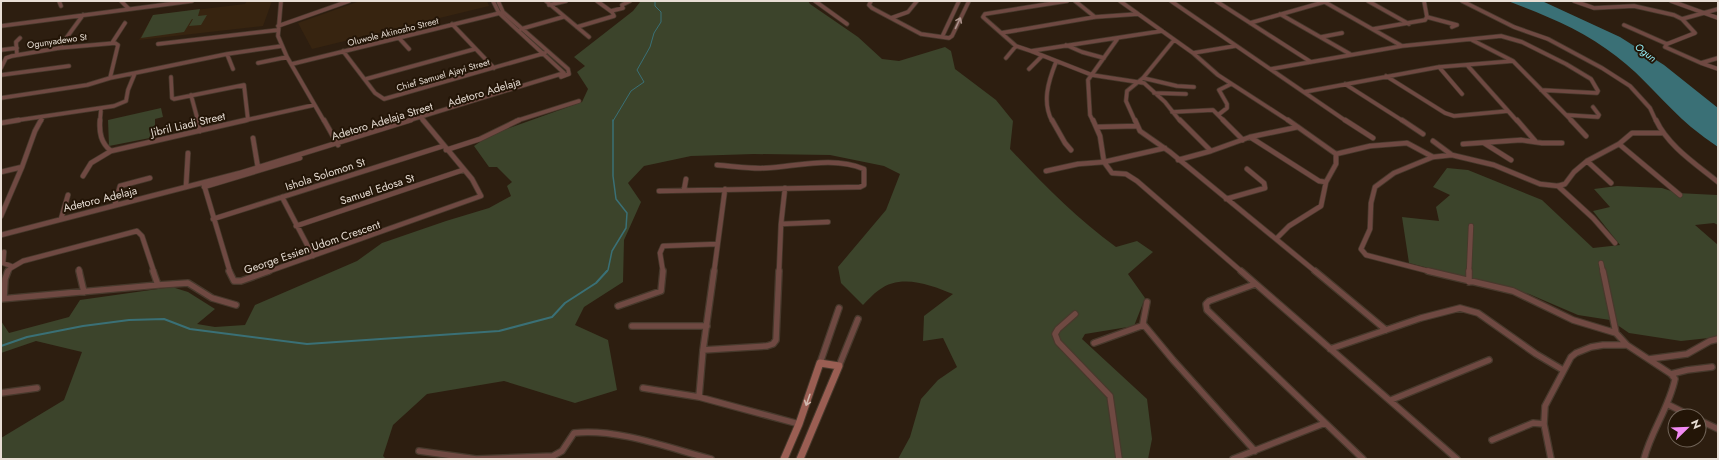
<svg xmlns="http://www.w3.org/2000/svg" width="1719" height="460" font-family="Jost,sans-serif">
<rect width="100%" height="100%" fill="#2d1e10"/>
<path fill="#372410" d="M247 1H272L263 26 139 40 153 15 245 4Z
M360 1H487L489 6 312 49 298 23Z"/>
<path fill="#3c442b" d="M639 1H808L810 4 858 37 882 59 899 61 945 47 951 51 955 69 996 100 1013 121 1010 149C1043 184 1077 219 1116 247L1137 241 1153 252 1128 274 1145 298 1134 326 1085 334 1082 339 1147 399 1152 439 1148 459H898L910 437 921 399 938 380 957 367 943 338 923 341 924 316 953 294C931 285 901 273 879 290 873 294 868 300 863 305L841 283 838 267 886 210 900 174 884 166 830 155 754 154 691 156 644 166 628 183 641 202 624 240 623 282 584 307 575 325 608 340 617 390 575 403 504 381 427 394 393 425 383 456 386 459H1V438L64 400 82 352 36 341 1 353V321L9 333 69 317 80 300 172 287 188 292 215 309 197 324 215 327 245 325 255 305 357 261 382 243 446 221 489 208 511 196 507 186 512 182 497 167H489L474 146 490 135 582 102 588 89 577 72 585 66 574 57 633 11 640 2Z
M200 9 198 16 207 15 201 25 189 26 193 19H192L184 32 141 38 153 15Z
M161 108 163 117 155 119V137L109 146 108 120Z
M1447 168 1468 170 1542 200 1593 248 1620 245 1593 211 1610 207 1594 189 1617 186 1662 188 1677 193 1717 195 1718 225 1714 223 1695 225 1718 245V337L1681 341 1629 333 1610 320 1578 315 1529 294 1409 263 1402 217 1439 221 1436 207 1450 195 1433 187Z"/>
<path fill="#3a7076" d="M1508 1H1542L1620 37 1664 65 1718 108V147C1709 141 1700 134 1691 127 1665 105 1644 77 1616 56 1585 31 1545 15 1508 1Z"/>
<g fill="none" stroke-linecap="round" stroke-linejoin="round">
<path stroke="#3a7076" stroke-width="1" d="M1 2 7 1
M613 121 631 91 644 82 637 70 650 47 654 33 661 22V12L655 6V1"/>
<path stroke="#3a7076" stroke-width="1.5" d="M606 272 608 270 612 251 626 228 627 213 616 199 613 176V120"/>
<path stroke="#3a7076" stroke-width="2" d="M1 346 27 337 83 326 129 320 164 319 190 329 307 344 499 331 552 317 565 303 596 283 607 271"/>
<defs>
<path id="street-far2" d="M59 1 61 6
M121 1 129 9
M281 1 278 36 287 57 324 121
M498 1 503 12 568 69 569 74 561 77
M546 1 589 37
M815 1 847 24
M871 1 869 5 872 8 921 34 949 38 952 36 969 1
M1067 1 985 14 983 17 1016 46 1031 51 1162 31
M1075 1 1095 17
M1120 1 1193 53 1218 75 1289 121
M1171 1 1346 121
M1216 1 1311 62
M1323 1 1402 46
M1368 1 1409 24
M1462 1 1514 27 1548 39 1602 68 1630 86 1650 108 1656 121
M1574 1 1594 8 1634 6 1674 15 1682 19 1695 33 1667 44 1665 47 1701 63
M1671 1 1718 18
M549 5 566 1
M611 11 623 8 622 5 630 1
M1280 14 1350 54
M1427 17 1457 25 1452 27
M891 18 908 12 917 1
M1682 19 1718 9
M1250 23 1324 2
M452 24 494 68
M1624 25 1667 44
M1 26 192 1
M278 26 349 1
M577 27 614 16 612 12 597 1
M521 29 563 17
M1373 29 1425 20 1427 17 1424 1
M1001 33 1095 17 1138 14
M942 37 959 1
M1321 37 1342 33
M399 38 409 49
M1472 40 1513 61 1572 121
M112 43 125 23
M158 44 278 30
M1066 45 1082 52 1104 58
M59 48 83 15
M1 50 17 48
M343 51 375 93 384 99 545 53
M1031 51 1092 75 1144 83 1165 102 1180 121
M1193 53 1235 46
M227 54 233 69
M17 55 16 42 20 38
M1006 58 1016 46
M1718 58 1701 63 1718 69
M258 63 287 57
M292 64 500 13
M1467 65 1517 121
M1439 67 1462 94
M1 68 6 58 12 56 59 48 115 43 118 45 110 78
M1029 69 1042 56
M1271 69 1402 46 1501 36 1522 42 1566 64 1591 79 1598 91 1597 93 1541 90
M1 75 69 66
M1386 76 1445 113 1454 116 1508 111
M171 77 172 98 174 99 244 85 248 120
M1143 78 1177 86 1194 87
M366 79 475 49
M1345 84 1403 121
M1304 92 1439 67 1513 61
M1154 93 1186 94
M191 95 198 121
M1 98 87 85 110 78 135 73
M1172 112 1213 110 1224 121
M1218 115 1227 108V104L1219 90 1231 84
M1567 115 1598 117 1599 115 1593 107
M421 118 424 121
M12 121 114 106 126 101 128 90 135 73 227 54 282 46
M41 121 43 117
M100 121 101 109
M242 121 314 105
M407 121 564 73 499 13 493 1
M516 121 579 101
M1052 121C1042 102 1048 82 1056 62
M1093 121 1090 115 1088 80 1118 38
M1135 121 1126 101 1127 91 1143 78 1174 40"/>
<path id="street-far1" d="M100 120C99 133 101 143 111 151L246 120
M197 120 200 131
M324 120 338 145
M1052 120 1065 143 1071 150
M1093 120 1100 136 1104 162 1112 173 1126 174 1137 181 1242 272
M1135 120 1140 131 1170 152 1316 272
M1180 120 1211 151
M1223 120 1243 140
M1345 120 1373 138
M1402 120 1423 134
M1517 120 1536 142
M1571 120 1586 136
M1656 120C1668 146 1696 164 1718 182
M1 123 19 120
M1097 127 1137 126
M1250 137 1319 181 1325 182
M253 138 258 168
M1433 141 1452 155
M1484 143 1511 160
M1463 144 1521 140 1542 143H1562
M1619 144 1680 195
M446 150 480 139 519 120
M1336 154 1370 146 1407 143 1433 157
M1178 160 1211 151 1250 137 1298 127
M1587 161 1611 183
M1046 171 1078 164 1104 162 1165 148
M1 172 22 167
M83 176 91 163 111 151
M204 185 230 272
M1558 186 1593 218 1615 243
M186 187 188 153
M204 187 300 158
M684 190 686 179
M659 191 860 187 864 185V169C834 156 798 166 766 168 750 169 733 166 717 165
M282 197 313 256
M1226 199 1265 188 1264 183 1247 169
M115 204 120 186 150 178
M1 216 22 167 35 131 41 120
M61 219 68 195
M213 219 443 146
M781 224 828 222
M296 226 463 170
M1 235 240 173 411 120
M1276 239 1289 226 1321 206 1326 182 1336 164V154L1288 120
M4 252 3 263 11 266
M1601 263 1603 272
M79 269 80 272
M7 272 11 268 23 261 137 231 142 236 154 272
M267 272 481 196 472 179 423 120
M663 272 660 253 663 246 717 244
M714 272 725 189
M779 272 781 224 785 188
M1432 272 1366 255 1361 249 1370 229 1371 203 1375 187 1394 173 1433 157 1452 155 1494 165 1540 184 1558 186 1565 184 1574 172 1587 161 1619 144 1632 133H1662
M1469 272 1471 226"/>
<path id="street" d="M79 271 84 292
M153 271 158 285 188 283 212 298 236 305
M229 271 234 281H241L269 271
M1241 271 1457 459
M1315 271 1386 330
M1428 271 1513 291 1573 320 1616 333 1627 345
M1603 271 1616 333
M1469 282V271
M1255 284 1209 301 1206 304 1207 310 1363 459
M4 298 5 279 8 271
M1 299 158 285
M1147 302 1143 323 1144 325 1173 360 1255 451
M618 306 661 291 663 271
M1075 314 1058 329 1055 334 1058 342 1110 396 1119 459
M632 326H707
M1094 343 1144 325
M1330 349 1421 318 1460 308 1478 313 1536 354 1563 370
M703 350 767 346 773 344 776 340 779 271
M1649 359 1687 354 1710 341 1718 339
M820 363 839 308
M839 366 858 319
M1671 374 1687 370 1712 367
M643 388 699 397 799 424
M1 393 37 388
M699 397 703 350 714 271
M1391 400 1489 360
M1669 405 1691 416
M1699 420 1718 429
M1492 440 1533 423 1544 424
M419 451 476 459 553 456 562 451 574 433C617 428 669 448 711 459
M1233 459 1325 423
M1551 459 1544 424 1545 406 1571 357 1576 353 1591 347 1603 345H1627L1671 374 1675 379C1669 408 1651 431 1644 459"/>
<path id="secondary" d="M784 459 799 424 820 363 839 366 800 459"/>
</defs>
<use href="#street-far2" stroke="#47392c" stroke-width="5"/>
<use href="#street-far1" stroke="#47392c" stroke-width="6"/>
<use href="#street" stroke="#47392c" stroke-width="8"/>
<use href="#secondary" stroke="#47392c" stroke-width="9"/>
<use href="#street-far2" stroke="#6f4942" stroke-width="3.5"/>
<use href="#street-far1" stroke="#6f4942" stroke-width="4.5"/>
<use href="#street" stroke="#6f4942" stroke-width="5.5"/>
<use href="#secondary" stroke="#9a5e53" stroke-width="7"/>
</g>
<defs><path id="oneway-shaft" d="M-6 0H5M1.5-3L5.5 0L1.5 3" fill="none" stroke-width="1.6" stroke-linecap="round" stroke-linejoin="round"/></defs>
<use stroke="#ac948c" href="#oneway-shaft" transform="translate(958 23) rotate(-65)"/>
<use stroke="#d1b8ae" href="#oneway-shaft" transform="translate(808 400) rotate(109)"/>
<g text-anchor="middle" stroke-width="4" stroke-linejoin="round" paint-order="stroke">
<g font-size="9" fill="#e8ded5" stroke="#231507">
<text transform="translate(393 32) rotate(-14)" y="3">Oluwole Akinosho Street</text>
<text transform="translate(57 41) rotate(-8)" y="3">Ogunyadewo St</text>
<text transform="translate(443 75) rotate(-16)" y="3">Chief Samuel Ajayi Street</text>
</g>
<g font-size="10" font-style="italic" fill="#95f0fa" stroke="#231507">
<text transform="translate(1646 52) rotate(38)" y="4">Ogun</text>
</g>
<g font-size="11" fill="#e8ded5" stroke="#231507">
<text transform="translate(484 92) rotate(-17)" y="4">Adetoro Adelaja</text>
<text transform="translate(382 121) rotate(-17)" y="4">Adetoro Adelaja Street</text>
<text transform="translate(188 124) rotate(-13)" y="4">Jibril Liadi Street</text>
<text transform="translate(325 174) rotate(-18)" y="4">Ishola Solomon St</text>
<text transform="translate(377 189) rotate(-18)" y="4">Samuel Edosa St</text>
<text transform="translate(100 199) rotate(-14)" y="4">Adetoro Adelaja</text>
<text transform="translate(312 247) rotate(-19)" y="4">George Essien Udom Crescent</text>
</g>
</g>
<rect width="1719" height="460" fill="none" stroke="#e8ded5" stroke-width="4"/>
<g transform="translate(1687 428) rotate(67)"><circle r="19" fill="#231507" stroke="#726559"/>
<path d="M0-3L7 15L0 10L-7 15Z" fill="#f28af3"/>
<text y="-6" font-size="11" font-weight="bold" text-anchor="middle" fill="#e8ded5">N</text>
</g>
</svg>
